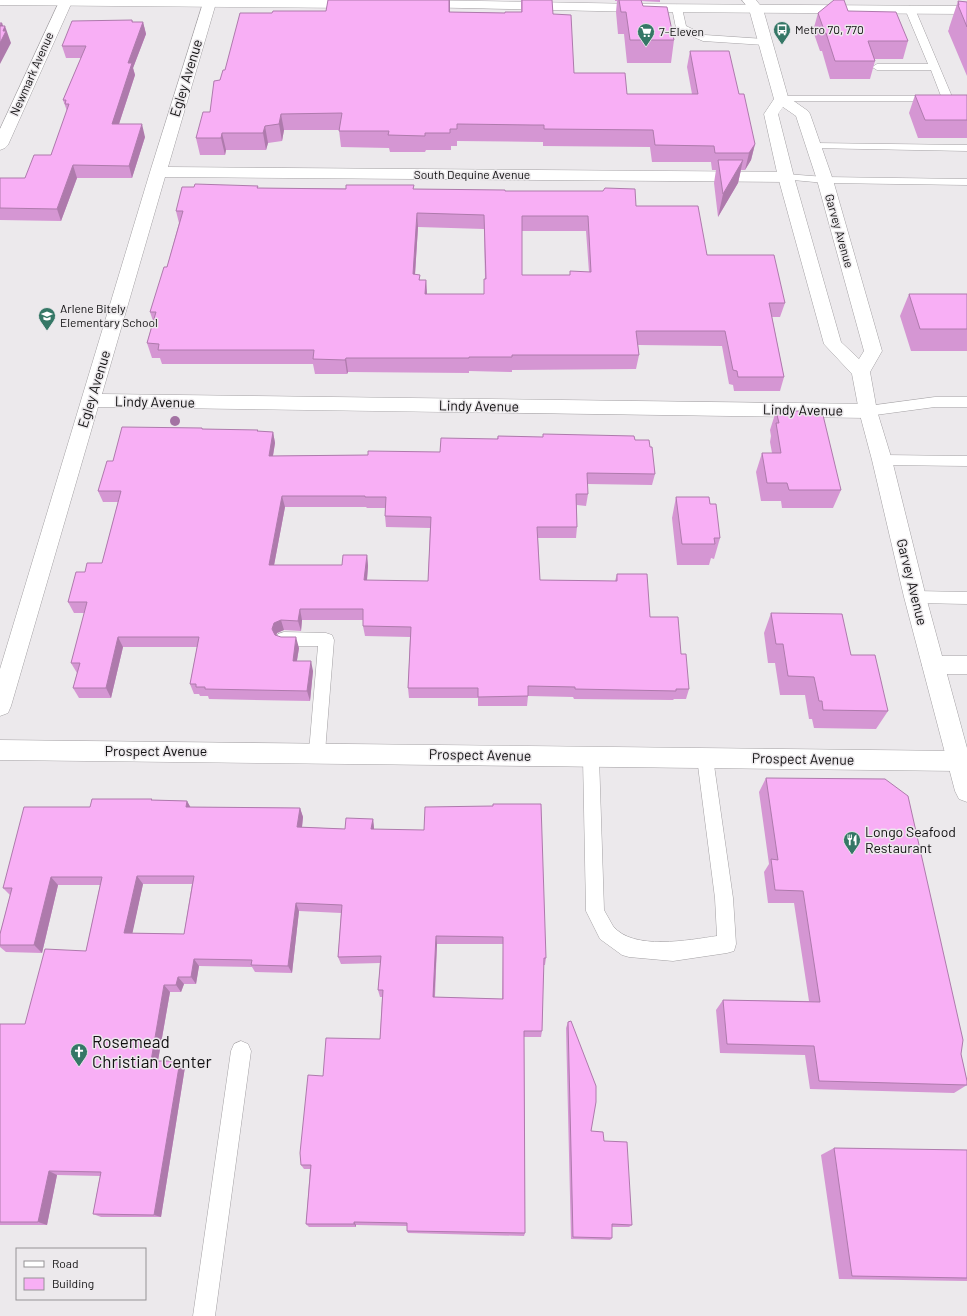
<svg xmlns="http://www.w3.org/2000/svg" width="967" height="1316" font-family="Barlow,sans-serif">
<rect width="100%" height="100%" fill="#ece9ec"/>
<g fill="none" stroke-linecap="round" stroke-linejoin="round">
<defs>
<path id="lane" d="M677 5 682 8 686 26 705 35 765 39 770 42 765 45 703 41 677 30 676 28 672 8Z
M910 6 915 9 953 99 952 101H777L776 99 777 97 781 96H941L931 70H877L872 67 877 64H928L905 9Z
M814 143 967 145V151L810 148 808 146Z
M786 174 825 177 967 179V185L825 183 782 179 780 177 782 175Z
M935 397H967V407H935L868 416 863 414 861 411 863 408 868 406Z
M882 455 967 456V466L882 465 877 464 875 460 877 456Z
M915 591 967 592V604L915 603 910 601 907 597 910 593Z
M284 632 326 633 332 635 334 640 325 752 323 757 317 759 311 757 309 752 318 646H284L278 644 276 639 278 634Z
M591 749 597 752 599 757 604 910C607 915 610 921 613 926 633 951 689 940 717 936L715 898 697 758 699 753 705 750 711 753 713 758 733 898 736 944 734 951 727 953 673 961 629 957 622 955 600 939 586 911 583 757 585 752Z
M241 1041 248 1044 251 1051 215 1316H193L231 1051 234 1044Z"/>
<path id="street" d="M60 0H70L72 2 8 145 5 148 0 150V129Z
M204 0H213L216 3 168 167 786 172 792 174 794 177 792 180 786 182 165 177 102 394 868 404 875 406 877 411 875 416 868 418 98 407 11 706 8 713 0 716V669L150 172Z
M933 656H967V674H933L925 672 922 665 925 658Z
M0 740 959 751 967 754V768L959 771 0 760Z"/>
<path id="secondary" d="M0 0H357L362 1 364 4 362 7 357 8 0 5Z
M421 0 641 4 967 6V14L641 12 416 7 414 4 416 1Z"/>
<path id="primary" d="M742 0H756L763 9 788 97 808 111 810 114 833 180 882 351 870 372 877 411 892 460 926 597 967 748V802L959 799 955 791 904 597 872 460 859 411 852 374 824 344 778 177 764 114 774 99 749 9ZM783 107 796 116 817 180 864 351 859 359 841 342 794 177 778 114Z"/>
</defs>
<use href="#lane" stroke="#a4a1a4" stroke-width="1"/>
<use href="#street" stroke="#a4a1a4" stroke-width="1"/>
<use href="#secondary" stroke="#a4a1a4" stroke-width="1"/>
<use href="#primary" stroke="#a4a1a4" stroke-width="1"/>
<use href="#lane" fill="#fff" fill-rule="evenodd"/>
<use href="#street" fill="#fff" fill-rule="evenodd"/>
<use href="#secondary" fill="#fff" fill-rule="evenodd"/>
<use href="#primary" fill="#fff" fill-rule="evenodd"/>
</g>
<circle fill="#a373a3" cx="175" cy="421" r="5"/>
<path fill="#d596d3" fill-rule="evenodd" d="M328 0H450V12L505 13 521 12V0H552L553 14 574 73 627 94H692L687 67 690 51 739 94 755 144 751 160 745 170H741L738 183 718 217 714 183 716 170H712L711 162H652L650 147 543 146V142L457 141V146H451V150H426L425 152H390L389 148 341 147 339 130H284L282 141 268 143 266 150H226L225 155H200L196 138 210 112 220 80 225 70 272 13 326 11Z
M615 0H660V2L641 1 643 6 674 40 671 63H627L624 34H618L616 12 617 1H615Z
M958 1 967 2V76L948 31 949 29V28Z
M848 11 908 41 903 59H874L875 61 870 79H830L822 51H820L813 31 818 13Z
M132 20 133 22H143L146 34 133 68 135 75 119 124 145 137 132 178H77L61 221 0 220V178H25L51 155 67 111 63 100 81 58H66L62 46Z
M915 95H967V138H918L909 113Z
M258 186V188L414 189 505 191 636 206 707 255 785 303 780 317H772L784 377 780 391H734L733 385 729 384 722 346 638 345 639 355 636 369 512 370V372L469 371V373L348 372 347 374H315L313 364H162L160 358H152L147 343 153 321 150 312 167 267 179 223 176 211 194 187ZM418 227 484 229 485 279 484 294H427L426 280H420L415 275ZM522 231H586L589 272 570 275H522Z
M909 294H967V351H911L900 316Z
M776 411 841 490 833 508H782L781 501H761L756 472 762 453H772L770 442 771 436 770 430Z
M203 429 273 432 275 443 273 456 368 455 440 452 497 439 498 436 635 440 650 447 655 474 652 485 587 484 588 494 586 506 577 505V527L576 538H538L540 580 615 581 617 574 650 617 681 654 689 689 686 699H674L673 700 574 699 573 697 528 696 527 706H478V698H409L408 688 410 637 365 636 363 626V620H302L301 631 284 630 277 633 276 636 299 648 297 661 313 671 310 701 209 699 208 696H200L199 694H194L190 684 197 647H123L111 698H79L73 688 77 673 71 663 85 613H74L68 602 85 572 102 563 118 502H103L98 491 113 461ZM285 507H366L367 508H385V516L386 527 430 528 428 581H367L368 566 367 555 342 565H274Z
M676 497 710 504 720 538 714 559 711 558 709 565H677L672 518Z
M771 613 851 655 888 711 876 729 814 728 812 719H809L805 695H780L775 663H768L764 633Z
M766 778 961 1054 967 1081V1085L954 1093 810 1089 805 1055 720 1053 716 1010 723 1000 809 1001 794 903H768L764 872 769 864 759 792Z
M153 800 187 801 190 807 300 808 303 817 302 827 345 829 373 819 374 829 546 958 545 965H543L542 1031 541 1037H524L525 1233 524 1236 408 1233 407 1231V1226L356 1225V1227H309L306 1224 310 1169H304L301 1165 323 1076 380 1039 382 997H380L378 990 380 963 341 964 338 957 341 913 299 911 292 973 255 972 252 967 199 966 196 984H184L181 992H170L158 1061H180L185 1067 161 1217H101L93 1214 100 1176 57 1175 47 1225H0V1024H25L86 951 100 885H58L42 953 6 952 0 947V934L10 895 3 888 90 807ZM143 884H192L184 934 132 933ZM437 944H503L502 999 435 997Z
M568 1022 591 1131 604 1141 632 1225 629 1227H612V1238L610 1240 571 1239 566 1028Z
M834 1148 967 1150V1281L839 1279 821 1155Z"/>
<path fill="#ae7aac" d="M449 0H450V11L449 29Z
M143 22 146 34 133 68 135 75 115 136 112 124 128 63Z
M2 23 4 28 5 26 11 43 0 64V26Z
M281 114 284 130 282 141 279 124Z
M142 124 145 137 132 178 129 166Z
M265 126 268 143 266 150 263 133Z
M222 133 226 150 225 155 221 138Z
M755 144 751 160 745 170 749 153Z
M743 160 738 183 718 217 723 194Z
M73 165 77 178 61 221 57 209Z
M417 213 418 227 414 289 413 274Z
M426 280 427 295 425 294Z
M346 358 348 372 347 374 345 360Z
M273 432 275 443 271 467 269 456Z
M282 496 285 507 272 576 269 565Z
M367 555 368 566 366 591 364 580Z
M300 609 302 620 301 631 298 621Z
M281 620 284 630 277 633 275 640 272 629 274 623Z
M118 637 123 647 111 698 106 688Z
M296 637 299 648 295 671 293 661Z
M311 661 313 671 310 701 307 691Z
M187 801 192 810 186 807Z
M300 808 303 817 301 836 297 827Z
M373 819 374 828 373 838 371 829Z
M137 876 143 884 131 940 124 933Z
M51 877 58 885 42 953 34 945Z
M296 903 299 911 292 973 288 966Z
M436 936 437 944 434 1003 433 997Z
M194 959 199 966 196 984 191 977Z
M178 977 184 984 181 992 176 985Z
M164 985 170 992 157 1066 151 1061Z
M180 1061 185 1067 161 1217 154 1215Z
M49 1171 57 1175 47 1225 38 1222Z
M354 1222 356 1225V1227L354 1224Z"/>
<path fill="#f8aff5" stroke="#ae7aac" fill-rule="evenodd" d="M328 0H449V12L505 13V12H522V0H552L553 14 571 15 574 73H625L627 94H698L690 51H729L739 94H744L755 144 749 153H715L714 146 655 145 653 130 544 129V125H533L457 124V129H450V133H425V136L388 135 389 131H339L342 113 281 114 279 124 265 126 263 133H222L221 138H196L203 112H210L214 81 220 80 223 70H225L240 13H272L273 11H326Z
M619 0H641L643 6 667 7 674 40H630L626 12H621Z
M834 0H844L848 11 896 12 908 41H868L875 61H835L826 33H825L818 13Z
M958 1 967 2V27L958 5H959Z
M132 20V22H143L128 63H132L112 124H142L129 166 73 165 57 209 0 208V178H25L34 155H51L69 104H65L66 100H63L86 46H62L72 21Z
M0 23H2L0 26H5L3 31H6L0 43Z
M915 95H967V120H925Z
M718 160H743L723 194Z
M195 184 258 186 257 188 346 189V185H414L413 189 505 190V191H603L605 188 635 189 636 206H698L707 255H774L785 303H769L784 377H738L737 371 733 370 725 331H636L639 355H512V357H469V358H346L345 360 313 359 314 350H158L159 344 147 343 156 312H150L164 267H167L183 211H176L182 187H194ZM417 213 484 215 486 279H484V294H425L426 280H419L420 275 413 274ZM522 216H588L591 272 570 271V275H522Z
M909 294H967V329H920Z
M776 411H822L841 490H789L787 483H767L762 453H781L776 423H779Z
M122 427 202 428V429L258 430 257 431 273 432 269 456 368 455V451L440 452 441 438 498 439V436L543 437V434L634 436 635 440H649L650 447H652L655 474 587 473 588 494H576L577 527H537L540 580 617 581V574H647L650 617H678L681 654H686L689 689H676V691L575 689V687L528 686V696L478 697V688H408L411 627 363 626V609H300L298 621 281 620 274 623 272 629 275 635 281 637H296L293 661H311L307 691 205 689V687H196V684H190L199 637H118L106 688H73L80 663H71L87 602H68L76 572H85L87 563H102L121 491H98L107 461H113ZM282 496H365V497H386L385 516 431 517 428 581 364 580 367 555H343L342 565H269Z
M676 497H709L710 504H716L720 538H714L715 544H682Z
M771 613 842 614 851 655H875L888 711 823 710 822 701H819L814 677 788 676 783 644H776Z
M766 778 885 779 908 796 963 1040 961 1054 967 1081V1085L819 1081 814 1046 727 1044 723 1000 820 1002 803 891 775 890 771 859 778 860Z
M92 799H152L151 800 187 801 186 807 300 808 297 827 345 829 346 818 373 819 371 829 424 830 425 807 493 806V804H541L546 958H544L542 1031H524L525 1233 407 1231V1223L354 1222V1224H306L311 1165H301L300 1153 308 1075 323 1076 326 1038 380 1039 383 990H378L381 956 338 957 342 905 296 903 288 966 251 965 252 960 194 959 191 977H178L176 985H164L151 1061H180L154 1215 93 1214 101 1172 49 1171 38 1222H0V1024H25L45 949 86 951 102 877H51L34 945H0V934L12 888H3L24 807H90ZM137 876H194L184 934 124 933ZM436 936 503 937V999L433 997Z
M571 1021 596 1086V1102L591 1131 603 1132 604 1141 627 1142 632 1225 612 1224V1238L573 1237 568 1022Z
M834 1148 967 1150V1278L852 1276Z"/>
<defs>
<symbol id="bus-pin" viewBox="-11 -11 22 30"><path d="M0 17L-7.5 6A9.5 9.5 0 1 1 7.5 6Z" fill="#357766" stroke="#ece9ec"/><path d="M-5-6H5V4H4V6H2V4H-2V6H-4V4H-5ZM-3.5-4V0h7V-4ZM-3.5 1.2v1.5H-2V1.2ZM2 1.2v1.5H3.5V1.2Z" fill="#fff"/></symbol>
<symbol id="supermarket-pin" viewBox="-11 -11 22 30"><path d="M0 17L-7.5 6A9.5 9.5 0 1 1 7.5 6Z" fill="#357766" stroke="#ece9ec"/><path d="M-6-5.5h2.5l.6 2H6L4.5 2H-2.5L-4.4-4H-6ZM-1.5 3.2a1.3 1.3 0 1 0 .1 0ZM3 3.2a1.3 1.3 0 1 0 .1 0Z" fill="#fff"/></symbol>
<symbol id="school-pin" viewBox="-11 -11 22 30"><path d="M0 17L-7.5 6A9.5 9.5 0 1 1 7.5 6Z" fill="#357766" stroke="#ece9ec"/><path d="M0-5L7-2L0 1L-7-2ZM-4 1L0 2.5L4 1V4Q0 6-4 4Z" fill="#fff"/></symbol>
<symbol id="restaurant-pin" viewBox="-11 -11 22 30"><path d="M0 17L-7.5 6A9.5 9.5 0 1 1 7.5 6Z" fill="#357766" stroke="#ece9ec"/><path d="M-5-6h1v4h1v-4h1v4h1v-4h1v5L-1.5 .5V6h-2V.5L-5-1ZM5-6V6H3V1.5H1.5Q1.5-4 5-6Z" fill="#fff"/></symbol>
<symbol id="church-pin" viewBox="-11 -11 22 30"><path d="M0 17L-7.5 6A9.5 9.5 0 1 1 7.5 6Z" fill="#357766" stroke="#ece9ec"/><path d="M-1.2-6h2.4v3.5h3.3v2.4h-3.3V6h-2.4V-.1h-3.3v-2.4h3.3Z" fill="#fff"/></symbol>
</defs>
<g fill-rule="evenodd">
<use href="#bus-pin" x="772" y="20" width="20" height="27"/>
<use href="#supermarket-pin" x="636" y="22" width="20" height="27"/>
<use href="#school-pin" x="37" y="306" width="20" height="27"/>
<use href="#restaurant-pin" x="842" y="830" width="20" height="27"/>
<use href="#church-pin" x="69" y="1042" width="20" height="27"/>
</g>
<g text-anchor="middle" stroke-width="3" stroke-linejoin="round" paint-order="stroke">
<g font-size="12" fill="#121112" stroke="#ece9ec" text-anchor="start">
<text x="795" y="34">Metro 70, 770</text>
<text x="659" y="36">7-Eleven</text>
<text x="60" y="313">Arlene Bitely<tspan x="60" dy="14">Elementary School</tspan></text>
</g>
<g font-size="12" fill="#121112" stroke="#ece9ec">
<text transform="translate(32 74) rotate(-66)" y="4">Newmark Avenue</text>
<text x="472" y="179">South Dequine Avenue</text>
<text transform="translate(839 231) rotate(74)" y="4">Garvey Avenue</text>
</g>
<g font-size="14" fill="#121112" stroke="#ece9ec">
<text transform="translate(186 78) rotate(-73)" y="5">Egley Avenue</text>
<text transform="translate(94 389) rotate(-73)" y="5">Egley Avenue</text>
<text transform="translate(155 402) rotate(1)" y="5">Lindy Avenue</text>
<text transform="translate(479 406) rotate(1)" y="5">Lindy Avenue</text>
<text transform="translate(803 410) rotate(1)" y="5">Lindy Avenue</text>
<text transform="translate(912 582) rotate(76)" y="5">Garvey Avenue</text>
<text x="156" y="756">Prospect Avenue</text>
<text transform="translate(480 755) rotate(1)" y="5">Prospect Avenue</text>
<text transform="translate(803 759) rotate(1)" y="5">Prospect Avenue</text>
</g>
<g font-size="14" fill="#121112" stroke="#ece9ec" text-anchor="start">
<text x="865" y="837">Longo Seafood<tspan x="865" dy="16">Restaurant</tspan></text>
</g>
<g font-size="17" fill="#121112" stroke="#ece9ec" text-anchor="start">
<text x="92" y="1048">Rosemead<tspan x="92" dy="20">Christian Center</tspan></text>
</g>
</g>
<rect x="16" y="1248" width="130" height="52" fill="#ece9ec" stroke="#959395"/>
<rect x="24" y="1261" width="20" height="6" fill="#ffffff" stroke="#959395"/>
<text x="52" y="1268" font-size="12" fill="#121112">Road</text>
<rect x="24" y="1278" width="20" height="12" fill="#f8aff5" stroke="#959395"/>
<text x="52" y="1288" font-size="12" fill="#121112">Building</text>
</svg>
